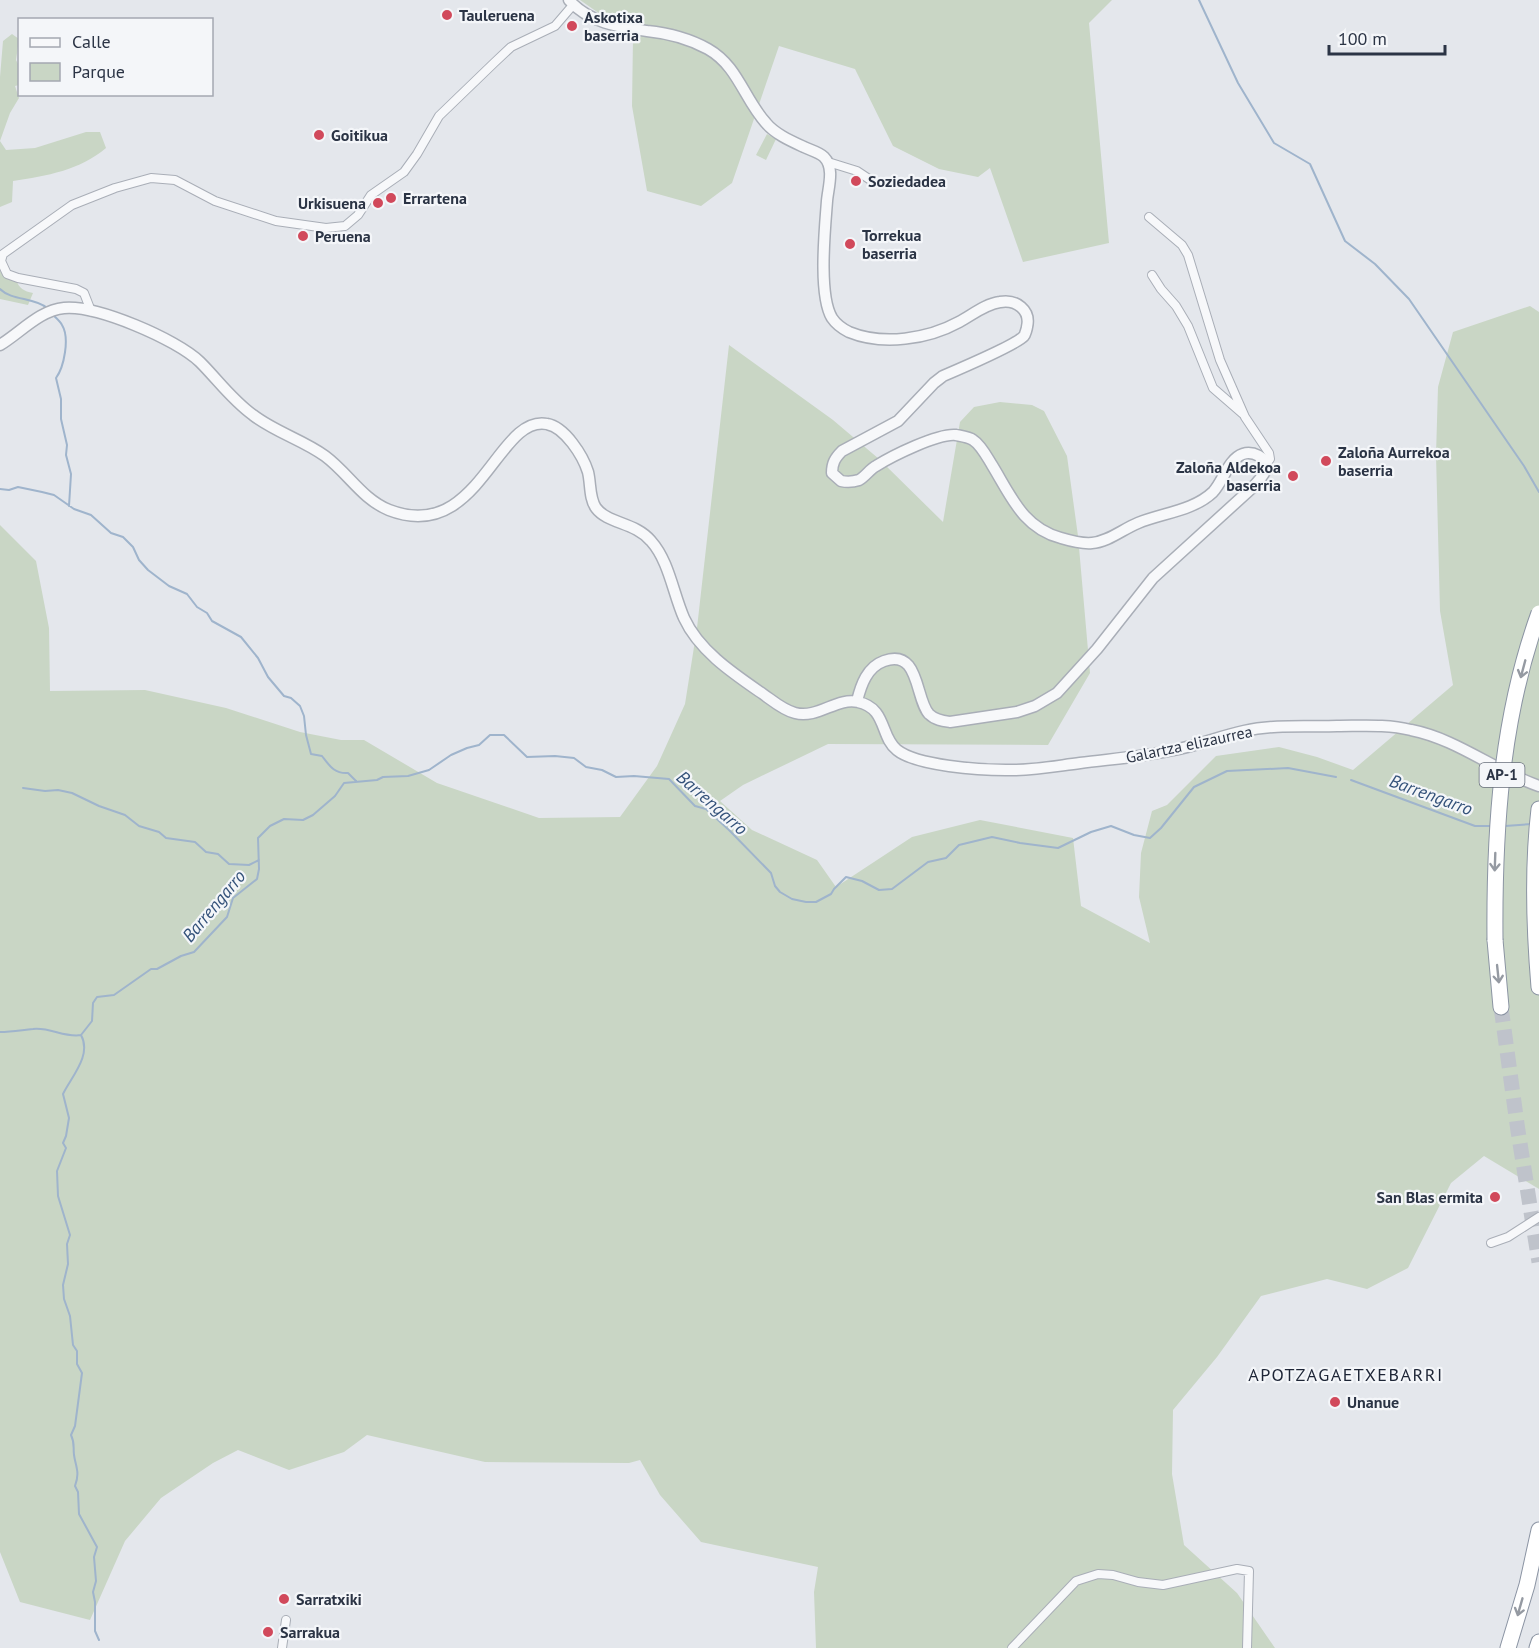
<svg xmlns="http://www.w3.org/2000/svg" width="1539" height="1648" font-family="'PT Sans',sans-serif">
<rect width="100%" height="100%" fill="#e4e7ec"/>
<path fill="#c9d6c5" d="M580 0H1112L1089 23 1109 243 1023 262 990 168 978 177 939 169 893 146 855 69 779 46 732 183 701 206 647 191 632 106 633 37Z
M12 34 19 39 16 60 19 66V85L15 86 19 98 10 113 0 141 6 150 35 148 86 132H100L106 148C80 170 47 176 13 181L12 202 0 207V77L3 41Z
M767 134 776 139 766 160 756 155Z
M0 271 16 279C19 289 24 291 33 293L28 305 0 299Z
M1530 306 1539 312V1189L1484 1156 1451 1183 1408 1268 1367 1289 1327 1279 1261 1296 1217 1357 1173 1410 1172 1474 1184 1545 1237 1593 1275 1648H816L814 1592 818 1567 701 1542 660 1495 640 1460 629 1463 485 1462 367 1435 344 1452 289 1470 238 1450 213 1463 161 1498 125 1541 90 1620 20 1602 0 1552V525L36 561 49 628 50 691 145 690 226 708 300 732 341 740H364L437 783 539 818 620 817 657 766 685 704 697 628 729 345 833 420 879 459 943 522 960 422 974 407 1000 402 1032 405 1044 411 1067 456 1078 536 1090 673 1048 745 828 744 743 785 720 801 752 830 817 860 836 887 912 837 980 820 1073 838 1081 906 1150 943 1139 897 1141 853 1152 811 1167 805 1216 756 1279 747 1317 757 1353 770 1453 685 1440 611 1436 455 1438 387 1453 332Z"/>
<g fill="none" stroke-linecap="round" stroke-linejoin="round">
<path stroke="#9fb4cc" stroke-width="2" d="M1199 0 1238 83 1274 143 1310 164 1345 241 1375 264 1409 299 1524 466 1539 492
M0 289C12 301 34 297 47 308
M52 314C55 317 60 321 62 325 70 338 64 367 56 378L61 399V419L67 445 66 455 71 474 69 506
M0 489 9 490 18 487 42 492 54 495 74 509 91 515 111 533 123 537 133 547 139 560 148 570 169 586 187 594 197 607 207 613 212 621 241 637 258 658 268 677 284 696 291 698 300 706 304 716 306 735 311 754 322 756C329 765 334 774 348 773L356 781
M1351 780 1475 826H1493
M23 788 45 791 58 790 72 793 99 806 125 815 139 826 159 832 166 838 195 842 206 852 218 854 229 864 249 865 259 860
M1505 826 1532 824
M0 1032C12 1032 22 1030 33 1029 50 1027 65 1038 81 1035L92 1021 93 1003 97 997 114 995 151 969H157L181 956 194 952 227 917 233 898 257 879 259 869 258 838 270 826 284 819 303 820 313 815 335 796 344 783 377 780 383 777 408 776 429 770 451 755 467 748 479 745 490 735H504L527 757 555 756 574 758 586 767 602 770 616 777 634 776 669 779 695 806 706 809 729 830 771 873 775 886 780 892 792 899 806 902H816L831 894 834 889 846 877 862 881 879 890 892 889 928 862 946 858 959 845 992 837 1020 843 1058 848 1091 832 1111 826 1134 835 1150 838 1161 828 1194 787 1227 771 1288 768 1336 777
M81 1035C92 1055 72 1076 63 1094L69 1118 66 1136 63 1143 66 1148 57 1171 58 1196 70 1235 67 1244 68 1264 63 1285 64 1299 70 1316 73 1345 77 1351V1364L82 1373 75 1426 71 1435C75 1443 73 1447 74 1455 76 1468 80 1472 75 1486L78 1492 79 1514 97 1547 94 1557 96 1581 93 1592 95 1602V1631L99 1640"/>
<path stroke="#bfc3cb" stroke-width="15" stroke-dasharray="15 8" stroke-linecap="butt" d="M1501 1007 1518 1131 1539 1262"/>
<defs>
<path id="minor" d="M828 162 857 171 869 179
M1149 217 1182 245 1188 255 1220 360 1245 417 1269 453 1270 459 1266 464
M1152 275 1161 289 1176 306 1188 326 1213 388 1243 414
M91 311 84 293 76 289 18 278 7 274 1 261 3 254 72 205 115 188 151 178 175 180 215 201 276 221 326 228 345 226 358 215 371 195 404 172 417 154 439 116 495 62 511 47 555 26 573 5
M1491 1243 1508 1237 1539 1217
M282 1648 286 1620
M1012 1648 1076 1581 1098 1574 1113 1575 1138 1582 1163 1585 1237 1569 1249 1571 1247 1648"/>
<path id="tertiary" d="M569 0C589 23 619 27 647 31 667 33 690 39 708 49 738 66 744 99 766 123 775 134 791 141 804 147 810 150 819 152 824 157 835 168 828 188 827 201 825 228 818 295 832 318 836 324 843 329 849 332 883 346 928 339 959 322 972 315 985 304 1000 302 1016 299 1031 310 1027 327 1027 328 1025 335 1024 336 1017 344 957 370 943 376L934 383 898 421 842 451C835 458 832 463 832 473L841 481C846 482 853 482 859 480 865 477 870 469 876 466 892 456 938 433 956 435 961 436 969 437 973 440 981 445 987 457 992 465 1011 496 1023 528 1061 538 1071 541 1082 544 1092 543 1108 542 1123 529 1138 523 1162 513 1193 511 1213 492 1223 482 1228 459 1243 454 1252 451 1268 457 1266 468 1265 475 1257 482 1253 487L1153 578 1097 649 1057 693 1035 706 1017 712 950 722C943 721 935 720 929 714 915 699 920 648 884 661 867 667 861 685 857 701
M0 345C20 333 40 310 64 308 97 305 176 339 200 362 218 380 232 400 253 415 275 432 303 440 325 456 348 473 362 499 389 510 479 545 497 414 547 424 565 427 583 456 588 472 591 484 589 498 596 508 608 524 635 522 651 541 669 561 673 593 684 618 699 651 734 674 763 694 773 701 783 710 795 713 818 719 837 697 858 702 887 708 880 737 897 750 917 766 980 770 1006 770 1031 771 1056 766 1080 763 1111 759 1142 757 1173 750 1197 746 1220 736 1244 731 1275 724 1306 727 1337 726 1362 726 1387 724 1411 730 1457 739 1495 771 1539 786"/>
<path id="motorway" d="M1539 809C1532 868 1534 928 1539 987
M1495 940 1501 1007
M1508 1648 1527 1585 1539 1530
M1537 1648 1539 1642"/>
</defs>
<use href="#minor" stroke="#a9aeb7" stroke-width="10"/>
<use href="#tertiary" stroke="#a9aeb7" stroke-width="13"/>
<use href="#motorway" stroke="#8b94a3" stroke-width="17"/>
<use href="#minor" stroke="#f7f8fa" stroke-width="8"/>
<use href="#tertiary" stroke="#f7f8fa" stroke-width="10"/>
<use href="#motorway" stroke="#fff" stroke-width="15"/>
<defs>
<path id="motorway-bridge" d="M1495 940C1494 830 1501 718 1539 613"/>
</defs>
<use href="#motorway-bridge" stroke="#8b94a3" stroke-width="17" stroke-linecap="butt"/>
<use href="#motorway-bridge" stroke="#fff" stroke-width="15"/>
</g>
<defs><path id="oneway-shaft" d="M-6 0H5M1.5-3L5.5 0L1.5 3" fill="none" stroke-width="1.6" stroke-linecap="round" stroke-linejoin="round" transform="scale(1.5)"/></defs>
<g stroke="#959aa2">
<use href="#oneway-shaft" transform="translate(1523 669) rotate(105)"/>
<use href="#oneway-shaft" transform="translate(1495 862) rotate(92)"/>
<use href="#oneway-shaft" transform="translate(1498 974) rotate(84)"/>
<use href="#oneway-shaft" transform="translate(1520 1607) rotate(106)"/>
</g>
<g fill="#d1495b" stroke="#f4f6f9" stroke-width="2">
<circle cx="447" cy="15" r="6"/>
<circle cx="572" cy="26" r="6"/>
<circle cx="319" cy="135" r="6"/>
<circle cx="856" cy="181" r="6"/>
<circle cx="391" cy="198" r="6"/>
<circle cx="378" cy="203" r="6"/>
<circle cx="303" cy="236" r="6"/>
<circle cx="850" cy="244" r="6"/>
<circle cx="1326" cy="461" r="6"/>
<circle cx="1293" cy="476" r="6"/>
<circle cx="1495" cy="1197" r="6"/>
<circle cx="1335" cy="1402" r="6"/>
<circle cx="284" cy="1599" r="6"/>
<circle cx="268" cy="1632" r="6"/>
</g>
<g text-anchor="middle" stroke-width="4.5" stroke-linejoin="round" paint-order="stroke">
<rect fill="#f4f6f9" stroke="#676e7b" stroke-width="1.5" x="1479.5" y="763" width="45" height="24" rx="4.5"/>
<g font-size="15" font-weight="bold" fill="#2b3445">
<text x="1502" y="780">AP-1</text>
</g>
<g font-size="16" font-weight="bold" fill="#2b3445" stroke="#f4f6f9" text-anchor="start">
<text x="459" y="21">Tauleruena</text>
<text x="584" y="23">Askotixa<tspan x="584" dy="18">baserria</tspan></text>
<text x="331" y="141">Goitikua</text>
<text x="868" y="187">Soziedadea</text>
<text x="403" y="204">Errartena</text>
<text x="366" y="209" text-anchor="end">Urkisuena</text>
<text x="862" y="241">Torrekua<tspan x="862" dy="18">baserria</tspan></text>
<text x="315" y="242">Peruena</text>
<text x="1338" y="458">Zaloña Aurrekoa<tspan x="1338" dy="18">baserria</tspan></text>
<text x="1281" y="473" text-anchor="end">Zaloña Aldekoa<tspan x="1281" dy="18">baserria</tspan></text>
<text x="1483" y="1203" text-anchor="end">San Blas ermita</text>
<text x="1347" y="1408">Unanue</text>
<text x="296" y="1605">Sarratxiki</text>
<text x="280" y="1638">Sarrakua</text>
</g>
<g font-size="16" fill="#2b3445" stroke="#f4f6f9">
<text transform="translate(1189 744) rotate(-12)" y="6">Galartza elizaurrea</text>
</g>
<g font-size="18" font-style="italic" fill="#34527a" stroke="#f4f6f9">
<text transform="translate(1431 795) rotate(20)" y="6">Barrengarro</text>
<text transform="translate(712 803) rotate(41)" y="6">Barrengarro</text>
<text transform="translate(214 906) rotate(-50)" y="6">Barrengarro</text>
</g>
<g font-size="18" letter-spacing="1.5" fill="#1d2536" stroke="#f4f6f9">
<text x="1346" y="1381">APOTZAGAETXEBARRI</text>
</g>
</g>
<rect x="18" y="18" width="195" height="78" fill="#f4f6f9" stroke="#a4a8b1" stroke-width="1.5"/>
<rect x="30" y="38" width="30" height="9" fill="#f7f8fa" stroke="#a4a8b1" stroke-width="1.5"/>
<text x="72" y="48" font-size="18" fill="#2b3445">Calle</text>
<rect x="30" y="63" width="30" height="18" fill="#c9d6c5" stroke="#a4a8b1" stroke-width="1.5"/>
<text x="72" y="78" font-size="18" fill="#2b3445">Parque</text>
<path d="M1329 45v9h116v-9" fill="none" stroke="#2b3445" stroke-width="3"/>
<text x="1338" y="45" font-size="18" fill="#2b3445" stroke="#f4f6f9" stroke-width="4.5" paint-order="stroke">100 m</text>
</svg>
